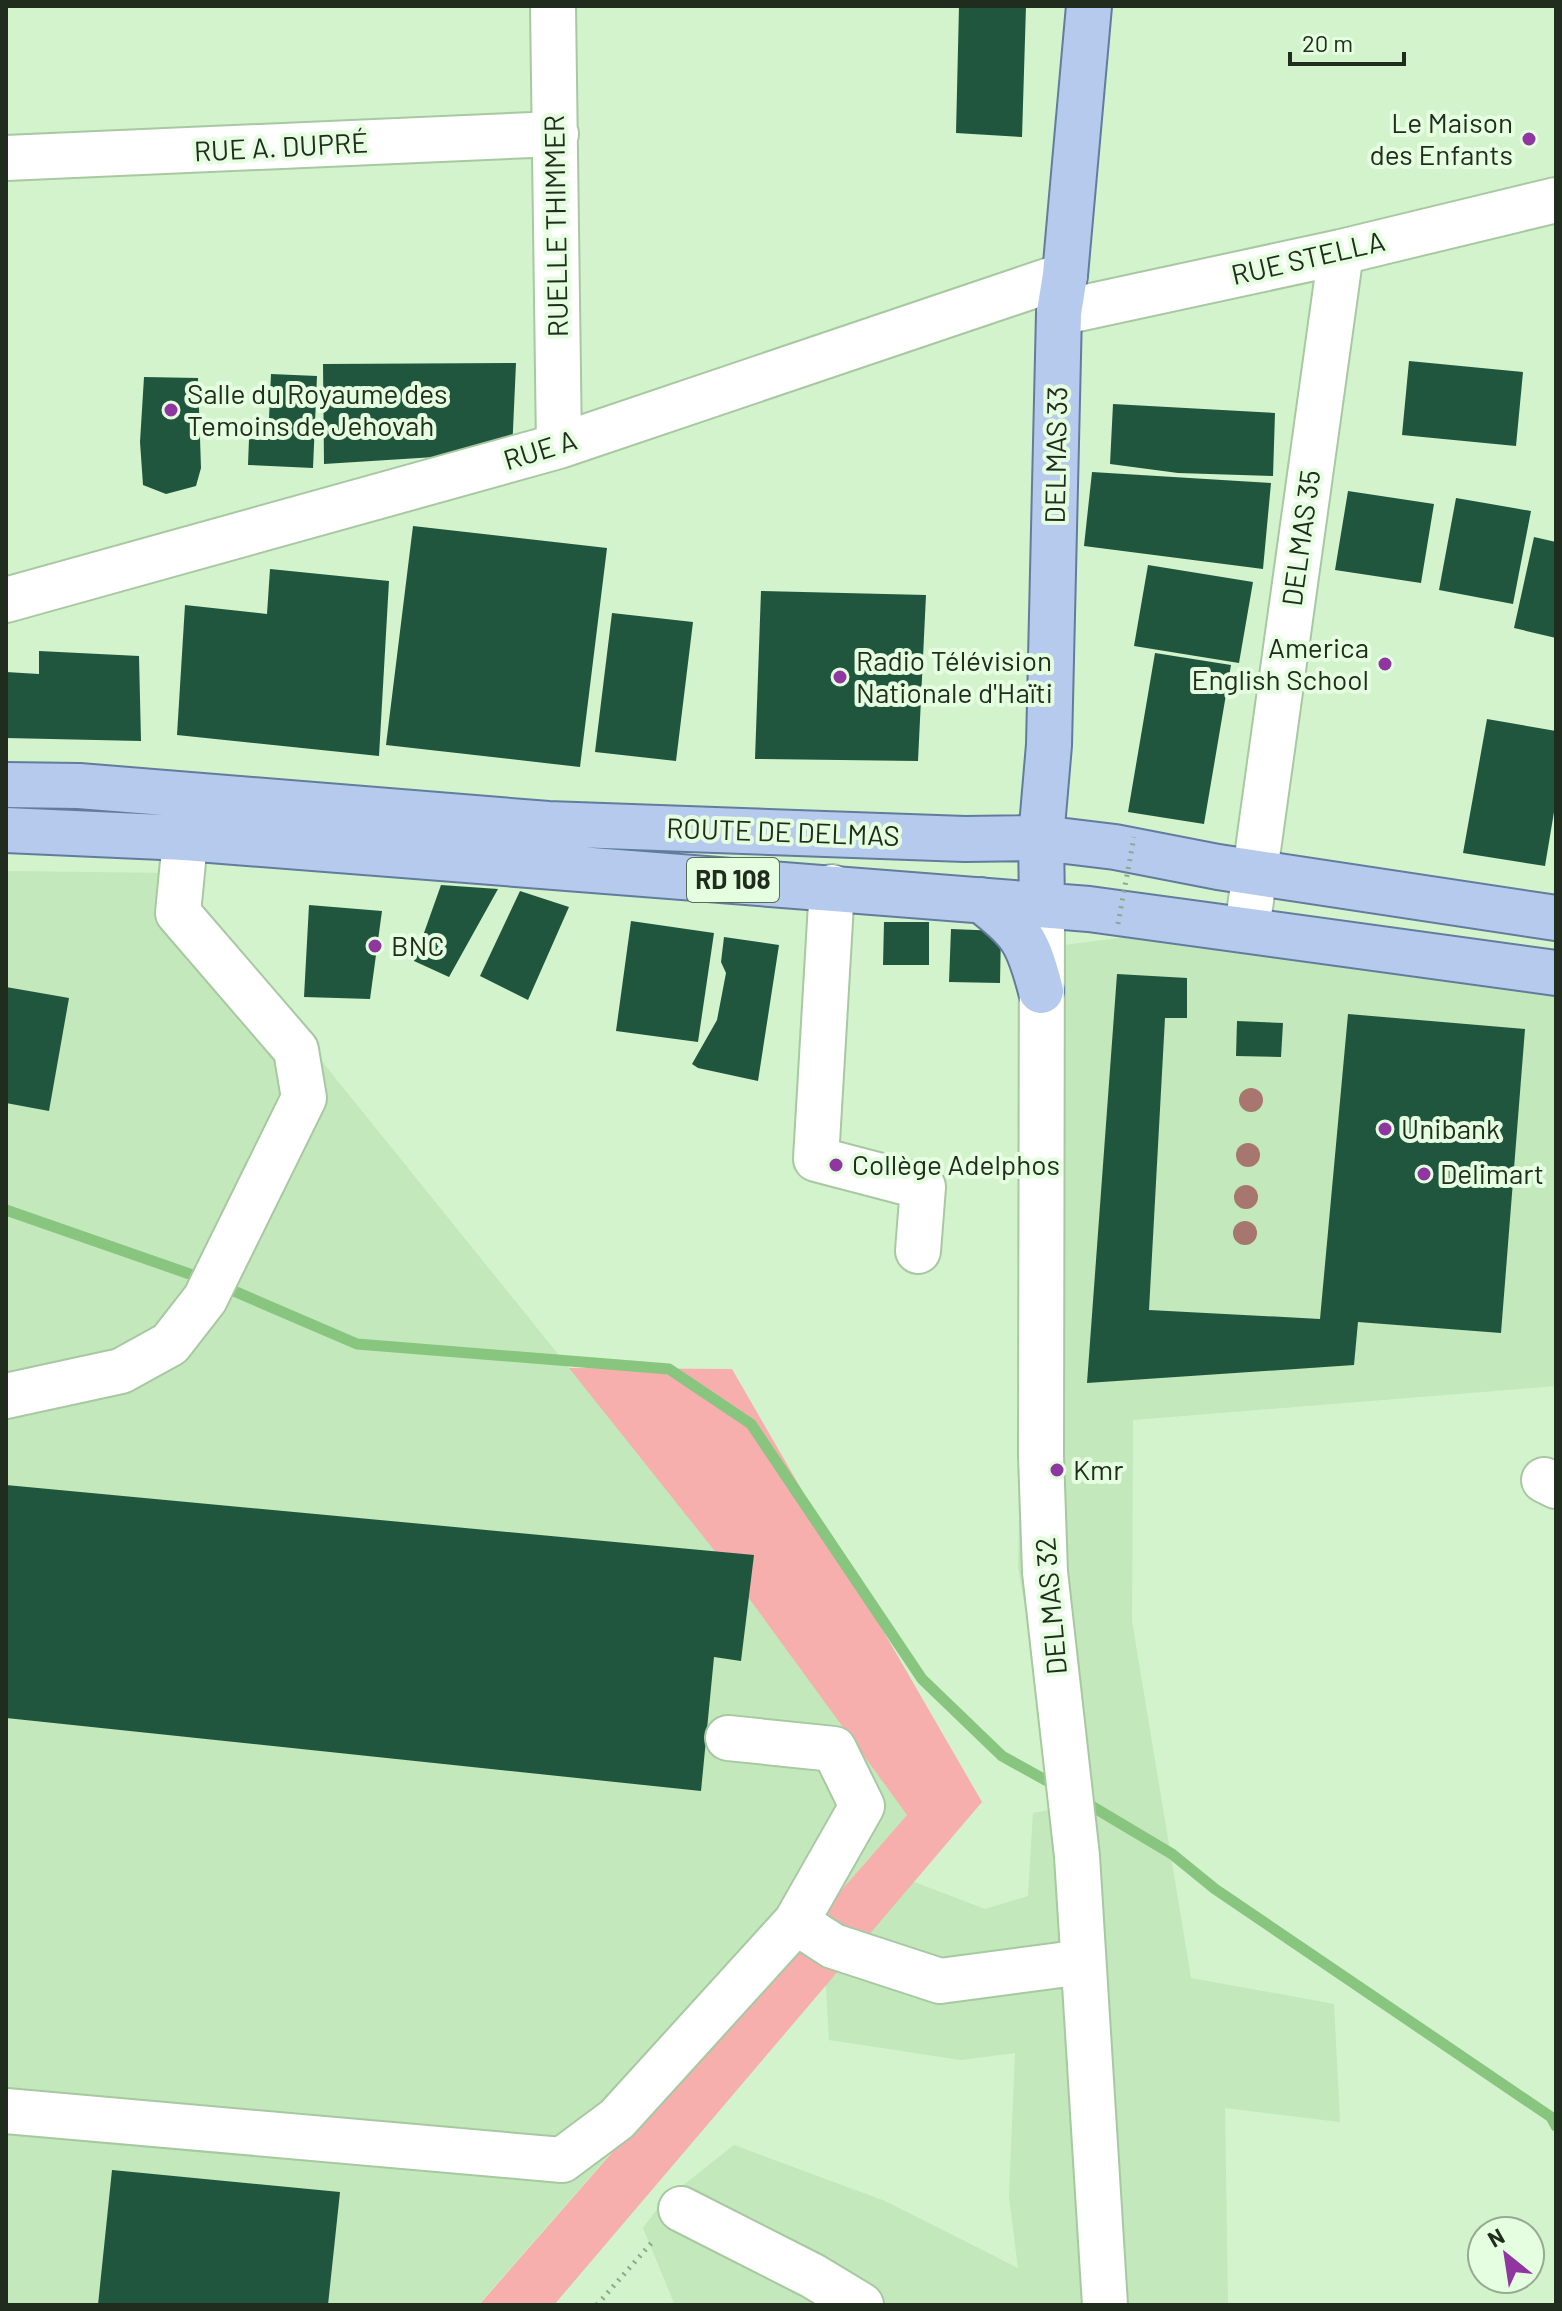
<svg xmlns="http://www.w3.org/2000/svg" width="1562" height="2311" font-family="Barlow,sans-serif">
<rect width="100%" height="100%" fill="#d2f3cc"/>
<path fill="#c2e8bb" d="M6 871 170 873 695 1524 907 1815 478 2305H6Z
M1127 937 1556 995V1386L1133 1420 1132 1621 1191 1978 1334 2004 1340 2122 1225 2108 1228 2305H682L674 2303 643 2228 663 2201 734 2145 885 2201 1018 2268 1009 2197 1015 2053 961 2060 829 2040 825 1971 896 1875 985 1909 1028 1896 1033 1813 1059 1808 1018 1567 1032 1032 1064 945Z"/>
<path fill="#f6afad" d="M569 1368 732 1369 982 1802 554 2305H479L907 1815 710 1545Z"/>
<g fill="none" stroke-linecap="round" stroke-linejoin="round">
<path stroke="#88c57e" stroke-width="11" d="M6 1210 204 1279
M220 1285 357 1344 669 1369 751 1424 922 1679 1002 1756 1058 1787
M1083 1801 1172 1854 1215 1889 1551 2117 1556 2126"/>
</g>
<path fill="#21563e" d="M959 6H1026L1022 137 956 133Z
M1409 361 1523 372 1516 446 1402 435Z
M516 363 512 452 324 464 323 364Z
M271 374 317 376 313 468 248 465 249 439 268 440Z
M144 377 198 378 201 468 196 486 166 494 143 485 140 442Z
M1113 404 1275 413 1273 476 1178 473 1110 464Z
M1092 472 1271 483 1263 569 1084 546Z
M1348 491 1434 504 1421 583 1335 570Z
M1456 498 1531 511 1513 604 1439 590Z
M413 526 607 548 580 767 386 745Z
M1534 537 1556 542V638L1514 628Z
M1148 565 1253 582 1239 663 1134 646Z
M270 569 389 581 379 756 177 735 185 605 267 614Z
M761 591 926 595 918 761 755 759Z
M612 613 693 622 676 761 595 752Z
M39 651 139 656 141 741 6 738V672L39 674Z
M1155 653 1231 665 1204 824 1128 812Z
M1487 719 1556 731V800L1545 866 1463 853Z
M441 885 498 889 449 977 414 961Z
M520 891 569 907 528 1000 480 976Z
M309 905 382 911 370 999 304 997Z
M631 921 714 933 698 1042 616 1031Z
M884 922H929V965H883Z
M951 929 1001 931 1000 983 949 982Z
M724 937 779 945 758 1081 698 1068 692 1064 717 1020 726 973 721 962Z
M1117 974 1187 978V1018H1165L1149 1310 1320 1319 1348 1014 1525 1029 1501 1333 1358 1322 1354 1365 1087 1383Z
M6 987 69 998 49 1111 6 1103Z
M1237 1021 1283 1023 1281 1057 1236 1056Z
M6 1485 754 1555 741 1661 714 1657 701 1791 6 1718Z
M112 2170 340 2192 328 2305H98Z"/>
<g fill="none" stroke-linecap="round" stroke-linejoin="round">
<defs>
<path id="minor" d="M553 6 559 446
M6 158 556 134
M1059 313 1341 252 1556 200
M6 600 559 446 1065 275
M832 887 816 1159 923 1187 918 1251
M1042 904 1041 1456 1045 1572 1077 1856 1105 2305
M1247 929 1341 252
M6 1396 121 1371 170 1344 205 1299 304 1098 296 1050 178 913 189 800
M1544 1480 1556 1486
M796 1922 833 1946 940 1981 1083 1962
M6 2111 562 2160 617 2119 796 1922 862 1806 834 1749 728 1738
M681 2209 813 2276 861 2305"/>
<path id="major" d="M6 785 79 786 548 824 965 839 1041 838 1115 847 1218 867 1556 918
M6 830 185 838 1089 909 1556 973
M981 900C1022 931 1028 941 1041 991
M1042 904 1041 838 1049 745 1059 313 1065 275 1089 6"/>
</defs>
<use href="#minor" stroke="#a8c8a2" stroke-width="48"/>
<use href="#major" stroke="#627c9d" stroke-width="48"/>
<path stroke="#8fa88b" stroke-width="5" stroke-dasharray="2 6" stroke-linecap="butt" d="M597 2305 654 2240"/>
<use href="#minor" stroke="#fff" stroke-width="44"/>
<use href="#major" stroke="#b6caed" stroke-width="44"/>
<path stroke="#8fa88b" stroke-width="5" stroke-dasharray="2 6" stroke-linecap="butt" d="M1118 924 1134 837"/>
</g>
<g fill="#a7766e">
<circle cx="1251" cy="1100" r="12"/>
<circle cx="1248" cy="1155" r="12"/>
<circle cx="1246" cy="1197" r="12"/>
<circle cx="1245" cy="1233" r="12"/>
</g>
<g fill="#9036a1" stroke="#e4fedf" stroke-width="3">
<circle cx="1529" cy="139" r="8"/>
<circle cx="171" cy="410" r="8"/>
<circle cx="1385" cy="664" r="8"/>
<circle cx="840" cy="677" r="8"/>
<circle cx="375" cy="946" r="8"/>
<circle cx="1385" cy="1129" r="8"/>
<circle cx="836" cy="1165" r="8"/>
<circle cx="1424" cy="1174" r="8"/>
<circle cx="1057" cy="1470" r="8"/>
</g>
<g text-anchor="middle" stroke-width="8" stroke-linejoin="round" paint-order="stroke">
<rect fill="#e4fedf" stroke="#5b6b58" stroke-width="2" x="687" y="858" width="92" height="44" rx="6"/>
<g font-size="26" font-weight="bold" fill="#202c1e">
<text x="733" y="889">RD 108</text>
</g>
<g font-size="28" fill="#202c1e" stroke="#e4fedf" text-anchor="start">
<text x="1513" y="133" text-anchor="end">Le Maison<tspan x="1513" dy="32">des Enfants</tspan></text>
<text x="187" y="404">Salle du Royaume des<tspan x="187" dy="32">Temoins de Jehovah</tspan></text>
<text x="1369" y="658" text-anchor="end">America<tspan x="1369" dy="32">English School</tspan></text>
<text x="856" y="671">Radio Télévision<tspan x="856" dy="32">Nationale d'Haïti</tspan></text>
<text x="391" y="956">BNC</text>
<text x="1401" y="1139">Unibank</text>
<text x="852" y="1175">Collège Adelphos</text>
<text x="1440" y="1184">Delimart</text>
<text x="1073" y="1480">Kmr</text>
</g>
<g font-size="28" fill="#202c1e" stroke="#e4fedf">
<text transform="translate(281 147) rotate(-3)" y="10">RUE A. DUPRÉ</text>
<text transform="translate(556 226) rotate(-91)" y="10">RUELLE THIMMER</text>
<text transform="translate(1308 258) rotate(-13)" y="10">RUE STELLA</text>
<text transform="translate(540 450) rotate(-17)" y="10">RUE A</text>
<text transform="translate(1056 455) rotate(-89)" y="10">DELMAS 33</text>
<text transform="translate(1301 538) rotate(-82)" y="10">DELMAS 35</text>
<text transform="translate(783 832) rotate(2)" y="10">ROUTE DE DELMAS</text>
<text transform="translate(1051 1606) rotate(-95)" y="10">DELMAS 32</text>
</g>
</g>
<rect width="1562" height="2311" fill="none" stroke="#202c1e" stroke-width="16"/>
<g transform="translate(1506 2255) rotate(330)"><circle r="38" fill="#e4fedf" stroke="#96aa92" stroke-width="2"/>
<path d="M0-6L14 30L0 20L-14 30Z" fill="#9036a1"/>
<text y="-12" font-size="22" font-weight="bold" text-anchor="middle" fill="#202c1e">N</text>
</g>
<path d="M1290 52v12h114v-12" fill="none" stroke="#202c1e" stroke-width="4"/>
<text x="1302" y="52" font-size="24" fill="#202c1e" stroke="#e4fedf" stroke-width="6" paint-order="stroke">20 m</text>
</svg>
